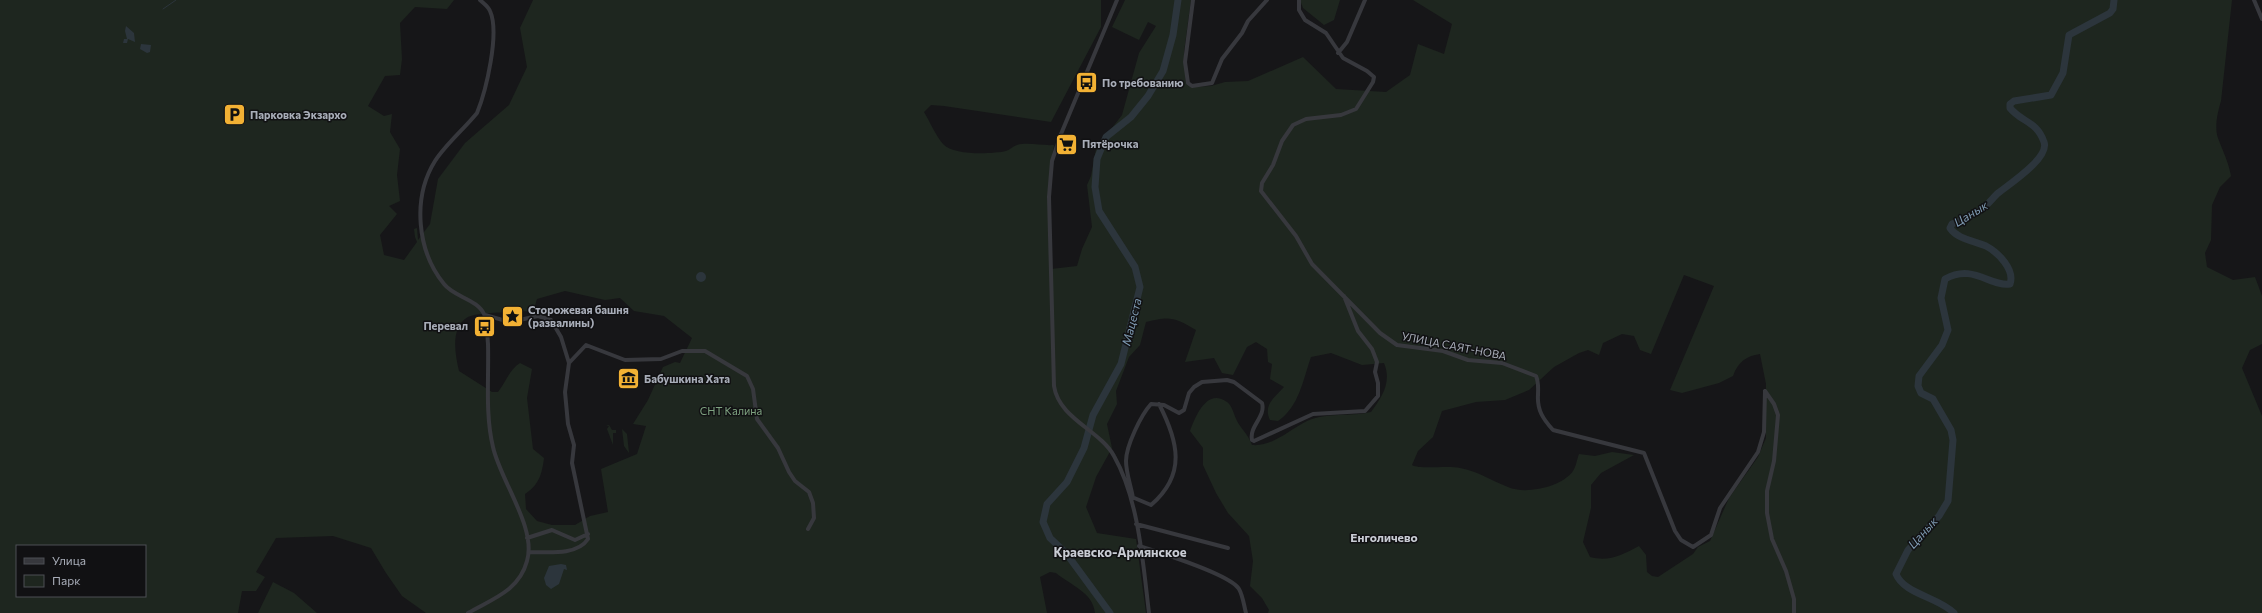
<svg xmlns="http://www.w3.org/2000/svg" width="2262" height="613" font-family="Commissioner,sans-serif">
<rect width="100%" height="100%" fill="#161618"/>
<path fill="#1e261f" fill-rule="evenodd" d="M0 0H454L447 9 415 7 400 23 402 59 400 75 385 76 368 106 384 116 392 114 390 132 400 149 397 175 400 201 389 206 397 214 380 235 384 255 404 260 417 242 415 237 414 229 417 228 418 240 430 224 438 179 465 143 509 105 527 67 520 28 533 0H1101V27L1051 122 944 106 931 105 924 112C930 122 936 136 943 144 954 156 992 154 1006 151 1010 150 1013 146 1017 145 1028 142 1043 146 1054 145L1049 177 1051 269 1077 266 1082 249 1092 227 1087 185 1091 176 1096 149 1122 115 1139 53 1156 26 1148 22 1139 40 1112 27 1125 0H1191L1184 52 1186 83 1194 87 1211 86 1225 82 1248 81 1303 57 1336 89 1386 92 1410 75 1418 44 1444 54 1452 24 1413 0H2232L2221 101C2218 111 2214 127 2218 138 2223 152 2228 160 2231 176L2220 187 2212 205 2211 240 2205 253 2207 267 2233 280 2255 277 2262 296V344L2250 350 2242 368 2262 416V613H1268L1269 610 1262 598 1250 586 1253 561 1249 536 1228 513 1216 493 1203 465V448L1190 431C1195 417 1207 387 1227 402 1232 405 1234 415 1237 421 1242 430 1248 434 1252 445 1272 447 1289 430 1307 421 1327 412 1350 417 1371 412 1382 397 1392 382 1384 363L1362 365 1331 353 1311 357C1303 380 1299 407 1278 421L1270 420C1263 405 1274 398 1284 387L1270 379 1272 364 1268 362 1267 349 1256 342 1247 347 1233 375 1222 373 1214 358 1185 362 1196 330C1174 317 1170 316 1146 322L1140 345 1129 357 1116 391 1117 404 1107 424 1112 448 1096 477 1086 507 1097 533 1136 539 1146 613H1095C1093 592 1070 585 1056 573L1050 572 1040 577 1047 613H426L402 596 386 573 371 548 333 536 276 538 256 572 265 577 256 591H242L238 613H0ZM1684 275 1714 286 1670 390 1682 393 1719 383 1733 376C1738 362 1746 356 1760 354L1766 384V438L1758 457 1729 498 1710 541 1698 547 1693 554 1658 577 1652 576 1647 572 1646 555 1639 546C1622 555 1609 562 1590 557L1583 542 1591 508V485L1601 473 1634 455 1612 452 1595 456 1579 454C1577 459 1576 467 1573 471 1562 487 1525 495 1508 487 1492 481 1478 471 1460 468 1447 465 1421 470 1412 465L1418 451 1433 437 1442 411 1476 402 1505 400 1529 390 1554 367 1579 353 1588 350 1599 355 1603 343 1622 334 1634 336 1640 350 1651 354ZM565 291 605 300 620 298 634 311 664 316 692 338 680 363 675 362 663 367 648 400 633 424 646 426 637 454 601 469 608 512 590 516 575 525H552L537 521 526 509 525 494C539 485 542 474 544 458L533 449 527 398 532 369 520 363C509 370 506 382 498 392H492L459 371C455 354 450 327 468 317 476 312 519 312 530 311L534 309 537 299ZM17 546H145V596H17Z
M1300 0H1340L1334 20 1324 25 1303 8Z
M606 425H609L612 430H616V433H613V445L607 429 609 426Z
M622 429 627 434 629 453 624 446Z
M273 582 294 593 317 613H258Z"/>
<path fill="#2c353c" d="M126 26 134 33 135 42 128 39 127 43H123L124 39H127L125 31Z
M141 44 151 45 150 52 147 53 140 49Z
M696 277a5 5 0 1 1 10 0a5 5 0 1 1-10 0Z
M561 564 566 565 567 570 564 569 559 584 551 589 546 585 544 578 549 566Z"/>
<g fill="none" stroke-linecap="round" stroke-linejoin="round">
<path stroke="#2c353c" stroke-width="1" d="M163 9 176 0"/>
<path stroke="#2c353c" stroke-width="7" d="M1110 613 1066 553 1050 538 1043 522 1047 504 1067 482 1084 448 1093 415 1121 364 1140 287 1135 267 1099 211 1095 187 1097 159 1106 137 1131 117 1148 96 1163 71 1173 35 1178 0
M1954 613C1938 597 1904 594 1896 574L1908 550 1939 516 1948 501 1953 440 1951 430 1933 399 1921 393 1918 386 1919 376 1942 345 1948 330 1941 298 1945 279C1973 263 1990 287 2010 284 2015 270 1999 253 1986 246 1975 241 1957 239 1950 228L1952 224C1961 220 1970 217 1979 211 1986 207 1991 200 1997 194 2008 185 2050 158 2044 142 2037 121 2021 122 2010 108V104L2014 101 2051 95 2063 73 2069 35 2110 13 2113 9 2114 0"/>
<path stroke="#37383d" stroke-width="4" d="M1117 0 1061 134 1052 161 1049 197 1054 386C1059 419 1100 430 1114 456 1139 500 1143 564 1149 613
M1193 0 1185 62 1188 83 1192 86 1212 83 1222 59 1242 33 1248 21 1267 0
M1299 0V10L1305 20 1326 33 1343 58 1367 71 1374 77 1373 82 1356 109 1341 115 1306 119 1293 125 1282 141 1273 165 1262 183 1261 191 1296 236 1312 264 1380 333 1397 345 1443 351 1468 360 1502 363 1536 376C1539 383 1538 388 1538 395 1537 410 1543 419 1553 430L1644 453 1675 531 1681 540 1693 547 1711 535 1720 508 1758 452 1764 432 1765 391
M2254 0 2262 19
M1338 53 1347 42 1365 0
M485 315 510 322 538 316 551 320 561 337 569 363
M1765 391 1774 404 1778 415 1774 461 1767 491V513L1772 539 1786 571 1794 599V613
M1132 497 1151 505C1187 474 1178 441 1159 404
M1133 498C1131 486 1126 473 1126 461 1126 446 1141 415 1151 404L1164 405 1179 413 1184 410 1189 393 1194 387 1202 382 1227 380 1234 382 1262 403C1266 417 1249 426 1252 440L1254 441 1313 414 1365 411 1378 396V383L1375 372 1377 362 1372 349 1358 331 1344 296
M1136 524 1228 548
M527 538 552 530 575 540 588 534
M1139 546C1158 552 1230 574 1239 589 1243 596 1244 606 1246 613
M529 552C547 552 577 556 588 539L572 463 574 445 568 424 565 392 569 363 586 345 625 360 661 359 682 351H705L747 376 753 389 757 419 778 448 789 472 795 481 809 492 813 503 814 518 808 529
M468 613C492 599 519 591 527 561 537 528 500 480 493 447 485 414 489 378 488 344 487 335 488 323 484 314 477 299 454 297 444 284 417 251 412 198 435 161 446 144 464 129 477 113 486 91 500 33 490 11 488 6 483 3 480 0"/>
</g>
<defs>
<symbol id="bus-square" viewBox="-11 -11 22 22"><rect x="-9" y="-9" width="18" height="18" rx="4" fill="#f2b134" stroke="#111113"/><path d="M-5-6H5V4H4V6H2V4H-2V6H-4V4H-5ZM-3.5-4V0h7V-4ZM-3.5 1.2v1.5H-2V1.2ZM2 1.2v1.5H3.5V1.2Z" fill="#111"/></symbol>
<symbol id="parking-square" viewBox="-11 -11 22 22"><rect x="-9" y="-9" width="18" height="18" rx="4" fill="#f2b134" stroke="#111113"/><path d="M-3.5-5.5H1a3.5 3.5 0 0 1 0 7H-1V5.5H-3.5ZM-1-3.4V-.6H.8a1.4 1.4 0 0 0 0-2.8Z" fill="#111"/></symbol>
<symbol id="supermarket-square" viewBox="-11 -11 22 22"><rect x="-9" y="-9" width="18" height="18" rx="4" fill="#f2b134" stroke="#111113"/><path d="M-6-5.5h2.5l.6 2H6L4.5 2H-2.5L-4.4-4H-6ZM-1.5 3.2a1.3 1.3 0 1 0 .1 0ZM3 3.2a1.3 1.3 0 1 0 .1 0Z" fill="#111"/></symbol>
<symbol id="sight-square" viewBox="-11 -11 22 22"><rect x="-9" y="-9" width="18" height="18" rx="4" fill="#f2b134" stroke="#111113"/><path d="M0-6L1.8-2.2L6-1.7L2.9 1.2L3.7 5.4L0 3.3L-3.7 5.4L-2.9 1.2L-6-1.7L-1.8-2.2Z" fill="#111"/></symbol>
<symbol id="museum-square" viewBox="-11 -11 22 22"><rect x="-9" y="-9" width="18" height="18" rx="4" fill="#f2b134" stroke="#111113"/><path d="M0-6L6-3V-2H-6V-3ZM-5-1h2V3h-2ZM-1-1h2V3h-2ZM3-1h2V3H3ZM-6 4H6V6H-6Z" fill="#111"/></symbol>
</defs>
<g fill-rule="evenodd">
<use href="#bus-square" x="1074" y="70" width="25" height="25"/>
<use href="#parking-square" x="222" y="102" width="25" height="25"/>
<use href="#supermarket-square" x="1054" y="132" width="25" height="25"/>
<use href="#sight-square" x="500" y="304" width="25" height="25"/>
<use href="#bus-square" x="472" y="314" width="25" height="25"/>
<use href="#museum-square" x="616" y="366" width="25" height="25"/>
</g>
<g text-anchor="middle" stroke-width="3" stroke-linejoin="round" paint-order="stroke">
<g font-size="11" font-weight="bold" fill="#a8adb8" stroke="#111113" text-anchor="start">
<text x="1102" y="87">По требованию</text>
<text x="250" y="119">Парковка Экзархо</text>
<text x="1082" y="148">Пятёрочка</text>
<text x="528" y="314">Сторожевая башня<tspan x="528" dy="13">(развалины)</tspan></text>
<text x="468" y="330" text-anchor="end">Перевал</text>
<text x="644" y="383">Бабушкина Хата</text>
</g>
<g font-size="11" fill="#a8adb8" stroke="#111113">
<text transform="translate(1454 346) rotate(11)" y="4">УЛИЦА САЯТ-НОВА</text>
</g>
<g font-size="11" fill="#7fa381" stroke="#111113">
<text x="731" y="415">СНТ Калина</text>
</g>
<g font-size="12" font-style="italic" fill="#7f9bb3" stroke="#111113">
<text transform="translate(1971 214) rotate(-32)" y="4">Цанык</text>
<text transform="translate(1132 322) rotate(-76)" y="4">Мацеста</text>
<text transform="translate(1923 533) rotate(-48)" y="4">Цанык</text>
</g>
<g font-size="12" font-weight="bold" fill="#c9ccd4" stroke="#111113">
<text x="1384" y="542">Енголичево</text>
</g>
<g font-size="13" font-weight="bold" fill="#c9ccd4" stroke="#111113">
<text x="1120" y="557">Краевско-Армянское</text>
</g>
</g>
<rect x="16" y="545" width="130" height="52" fill="#111113" stroke="#4d4f55"/>
<rect x="24" y="558" width="20" height="6" fill="#37383d" stroke="#4d4f55"/>
<text x="52" y="565" font-size="12" fill="#a8adb8">Улица</text>
<rect x="24" y="575" width="20" height="12" fill="#1e261f" stroke="#4d4f55"/>
<text x="52" y="585" font-size="12" fill="#a8adb8">Парк</text>
</svg>
